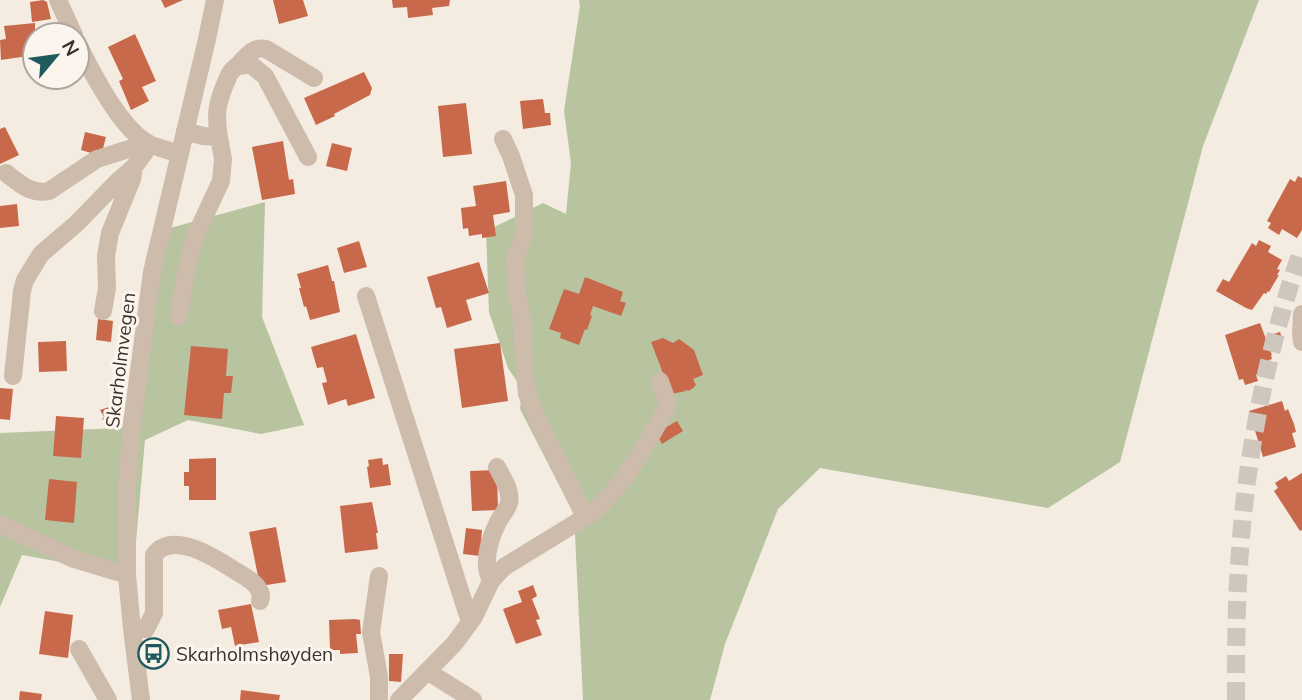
<svg xmlns="http://www.w3.org/2000/svg" width="1302" height="700" font-family="Mulish,sans-serif">
<rect width="100%" height="100%" fill="#f4ebe1"/>
<path fill="#b8c4a0" d="M579 0H1259L1203 146 1120 462 1048 508 820 468 778 509 725 644 710 700H583L574 514 520 409 522 389 508 368 489 312 486 231 543 203 566 214 571 163 564 111 580 6Z
M265 202 262 317 304 425 261 434 188 420 145 440 133 575 22 555 0 607V433L122 428 159 231Z"/>
<path fill="#c8694b" d="M43 0 47 2 51 19 32 22 30 2Z
M161 0H183L165 8Z
M273 0H303L308 16 279 24Z
M392 0H450L449 6 432 8 433 15 408 18 407 7 393 8Z
M35 23V55L1 60 0 40 6 39 4 26Z
M135 34 156 81 142 87 149 101 131 110 119 81 123 79 108 47Z
M364 72 372 88 370 95 334 114 335 116 316 125 304 98Z
M543 99 545 113H550L551 125 523 129 520 101Z
M466 103 472 154 443 157 438 106Z
M5 127 19 155 0 164V129Z
M85 132 106 137 101 156 81 150Z
M283 141 289 180 293 179 295 194 262 200 252 147Z
M332 143 352 148 347 171 326 166Z
M1298 176 1302 178V230L1297 238 1282 229 1279 235 1268 228 1271 223 1267 221 1290 179 1295 182Z
M506 181 510 212 493 215 496 236 482 238V234L469 236 468 228 463 229 461 208 476 206 473 186Z
M17 204 19 226 0 228V206Z
M1259 240 1271 246 1268 252 1282 260 1277 269 1280 270 1277 275H1279L1269 292 1268 291 1266 294 1264 293 1252 310 1246 308 1216 291 1223 279 1229 282 1252 243 1256 246Z
M359 241 367 267 344 273 337 248Z
M479 262 489 293 466 300 472 320 447 328 441 307 436 308 427 277Z
M328 265 332 281H334L340 312 310 320 306 306 304 307 299 288H301L297 274Z
M585 277 623 292 620 301 626 303 621 316 593 306 590 315 592 316 587 330 585 329 579 345 560 338 561 333 549 329 564 289 579 294Z
M98 319 113 321 111 342 96 340Z
M1260 323 1272 355H1271L1272 359 1269 360 1272 370 1256 375 1258 381 1245 385 1243 379 1239 380 1225 335Z
M1280 332 1283 341 1273 344 1270 335Z
M356 334 375 398 348 406 346 399 328 405 322 383 327 382 323 367 317 368 311 347Z
M663 338 673 343 679 339 694 350 703 375 693 379 696 385 692 389 688 391 685 389 686 391 671 394 651 342Z
M66 341 67 371 39 372 38 342Z
M500 343 508 401 462 408 454 349Z
M191 346 228 349 226 376H233L231 393H224L222 419 184 415Z
M0 388 13 389 10 420 0 419Z
M1282 401 1285 411 1288 409 1294 424 1296 432 1292 433 1296 447 1263 457 1249 411Z
M112 406 116 412 109 424 107 421 105 422 102 419 104 417 100 410Z
M56 416 84 418 81 458 53 456Z
M677 421 683 431 662 444 656 433Z
M216 458V500H189V486H184V472H189V459Z
M382 458 383 465 388 464 391 485 370 488 367 467 369 466 368 460Z
M497 470 498 510 472 511 470 471Z
M1302 473V530L1300 531 1274 491 1278 488 1275 483 1286 476 1289 481Z
M49 479 77 482 74 523 45 520Z
M372 502 378 533H376L378 549 345 553 340 506Z
M276 527 286 582 260 586 249 532Z
M466 528 482 530 480 556 463 554Z
M533 585 537 596 532 599 540 619 536 620 542 635 516 644 503 609 522 602 518 591Z
M251 604 259 642 235 646 231 627 222 629 218 610Z
M45 611 73 615 68 658 39 654Z
M355 619 360 620 361 634H356L358 653 340 654V650H330L329 620Z
M389 654H403L401 682 389 681Z
M241 690 280 695 279 700H240Z
M20 691 42 694 41 700H19Z"/>
<g fill="none" stroke-linecap="round" stroke-linejoin="round">
<path stroke="#cfc6bd" stroke-width="18" stroke-dasharray="18 9" stroke-linecap="butt" d="M1236 700C1236 650 1236 600 1240 551 1247 449 1268 346 1302 249"/>
<path stroke="#cdbbac" stroke-width="18" d="M58 0 74 35
M77 42C91 71 121 129 149 144 159 148 170 151 180 154
M238 66 250 64 265 76 308 157
M185 131 203 136 219 137C215 114 217 103 226 82 228 79 228 75 231 72 232 70 237 66 239 64 247 56 253 46 266 49L314 78
M503 139 511 156 524 195V234L515 259 517 295 522 319 524 365 527 394 541 427 585 517
M6 173C19 183 31 195 49 191L97 159 148 143
M366 296 470 622
M103 311 107 288 106 256 110 233 132 179 134 167
M1302 314 1301 335 1302 342
M179 317 184 282 194 239 221 181 223 159 219 137
M13 376 22 291 25 280 41 254 76 224 118 181 134 167 145 152 148 143
M0 524 74 559 127 575
M491 581C482 562 489 540 498 522 501 516 507 510 509 503 512 491 502 477 497 467
M132 629H146L154 613V555C173 530 215 558 234 570 242 575 255 581 259 590 262 594 261 596 260 601
M79 649 108 700
M427 671 473 700
M141 700 132 629 127 575V483L132 424 152 272 207 39 215 0
M379 700V677L371 632 379 576
M399 700 454 644 474 617 491 581 504 567 592 513C624 485 646 446 666 409L667 401 660 381"/>
</g>
<defs>
<symbol id="bus-ring" viewBox="-11 -11 22 22"><circle r="9.5" fill="#fbf5ee" stroke="#1f5a5e" stroke-width="1.5"/><path d="M-5-6H5V4H4V6H2V4H-2V6H-4V4H-5ZM-3.5-4V0h7V-4ZM-3.5 1.2v1.5H-2V1.2ZM2 1.2v1.5H3.5V1.2Z" fill="#1f5a5e"/></symbol>
</defs>
<g fill-rule="evenodd">
<use href="#bus-ring" x="136" y="636" width="35" height="35"/>
</g>
<g text-anchor="middle" stroke-width="6" stroke-linejoin="round" paint-order="stroke">
<g font-size="19" fill="#3b302b" stroke="#fbf5ee">
<text transform="translate(120 360) rotate(-83)" y="7">Skarholmvegen</text>
</g>
<g font-size="19" fill="#3b302b" stroke="#fbf5ee" text-anchor="start">
<text x="176" y="661">Skarholmshøyden</text>
</g>
</g>
<g transform="translate(56 56) rotate(61)"><circle r="33" fill="#fbf5ee" stroke="#aea6a0" stroke-width="2"/>
<path d="M0-5L12 26L0 18L-12 26Z" fill="#1f5a5e"/>
<text y="-10" font-size="19" font-weight="bold" text-anchor="middle" fill="#3b302b">N</text>
</g>
</svg>
